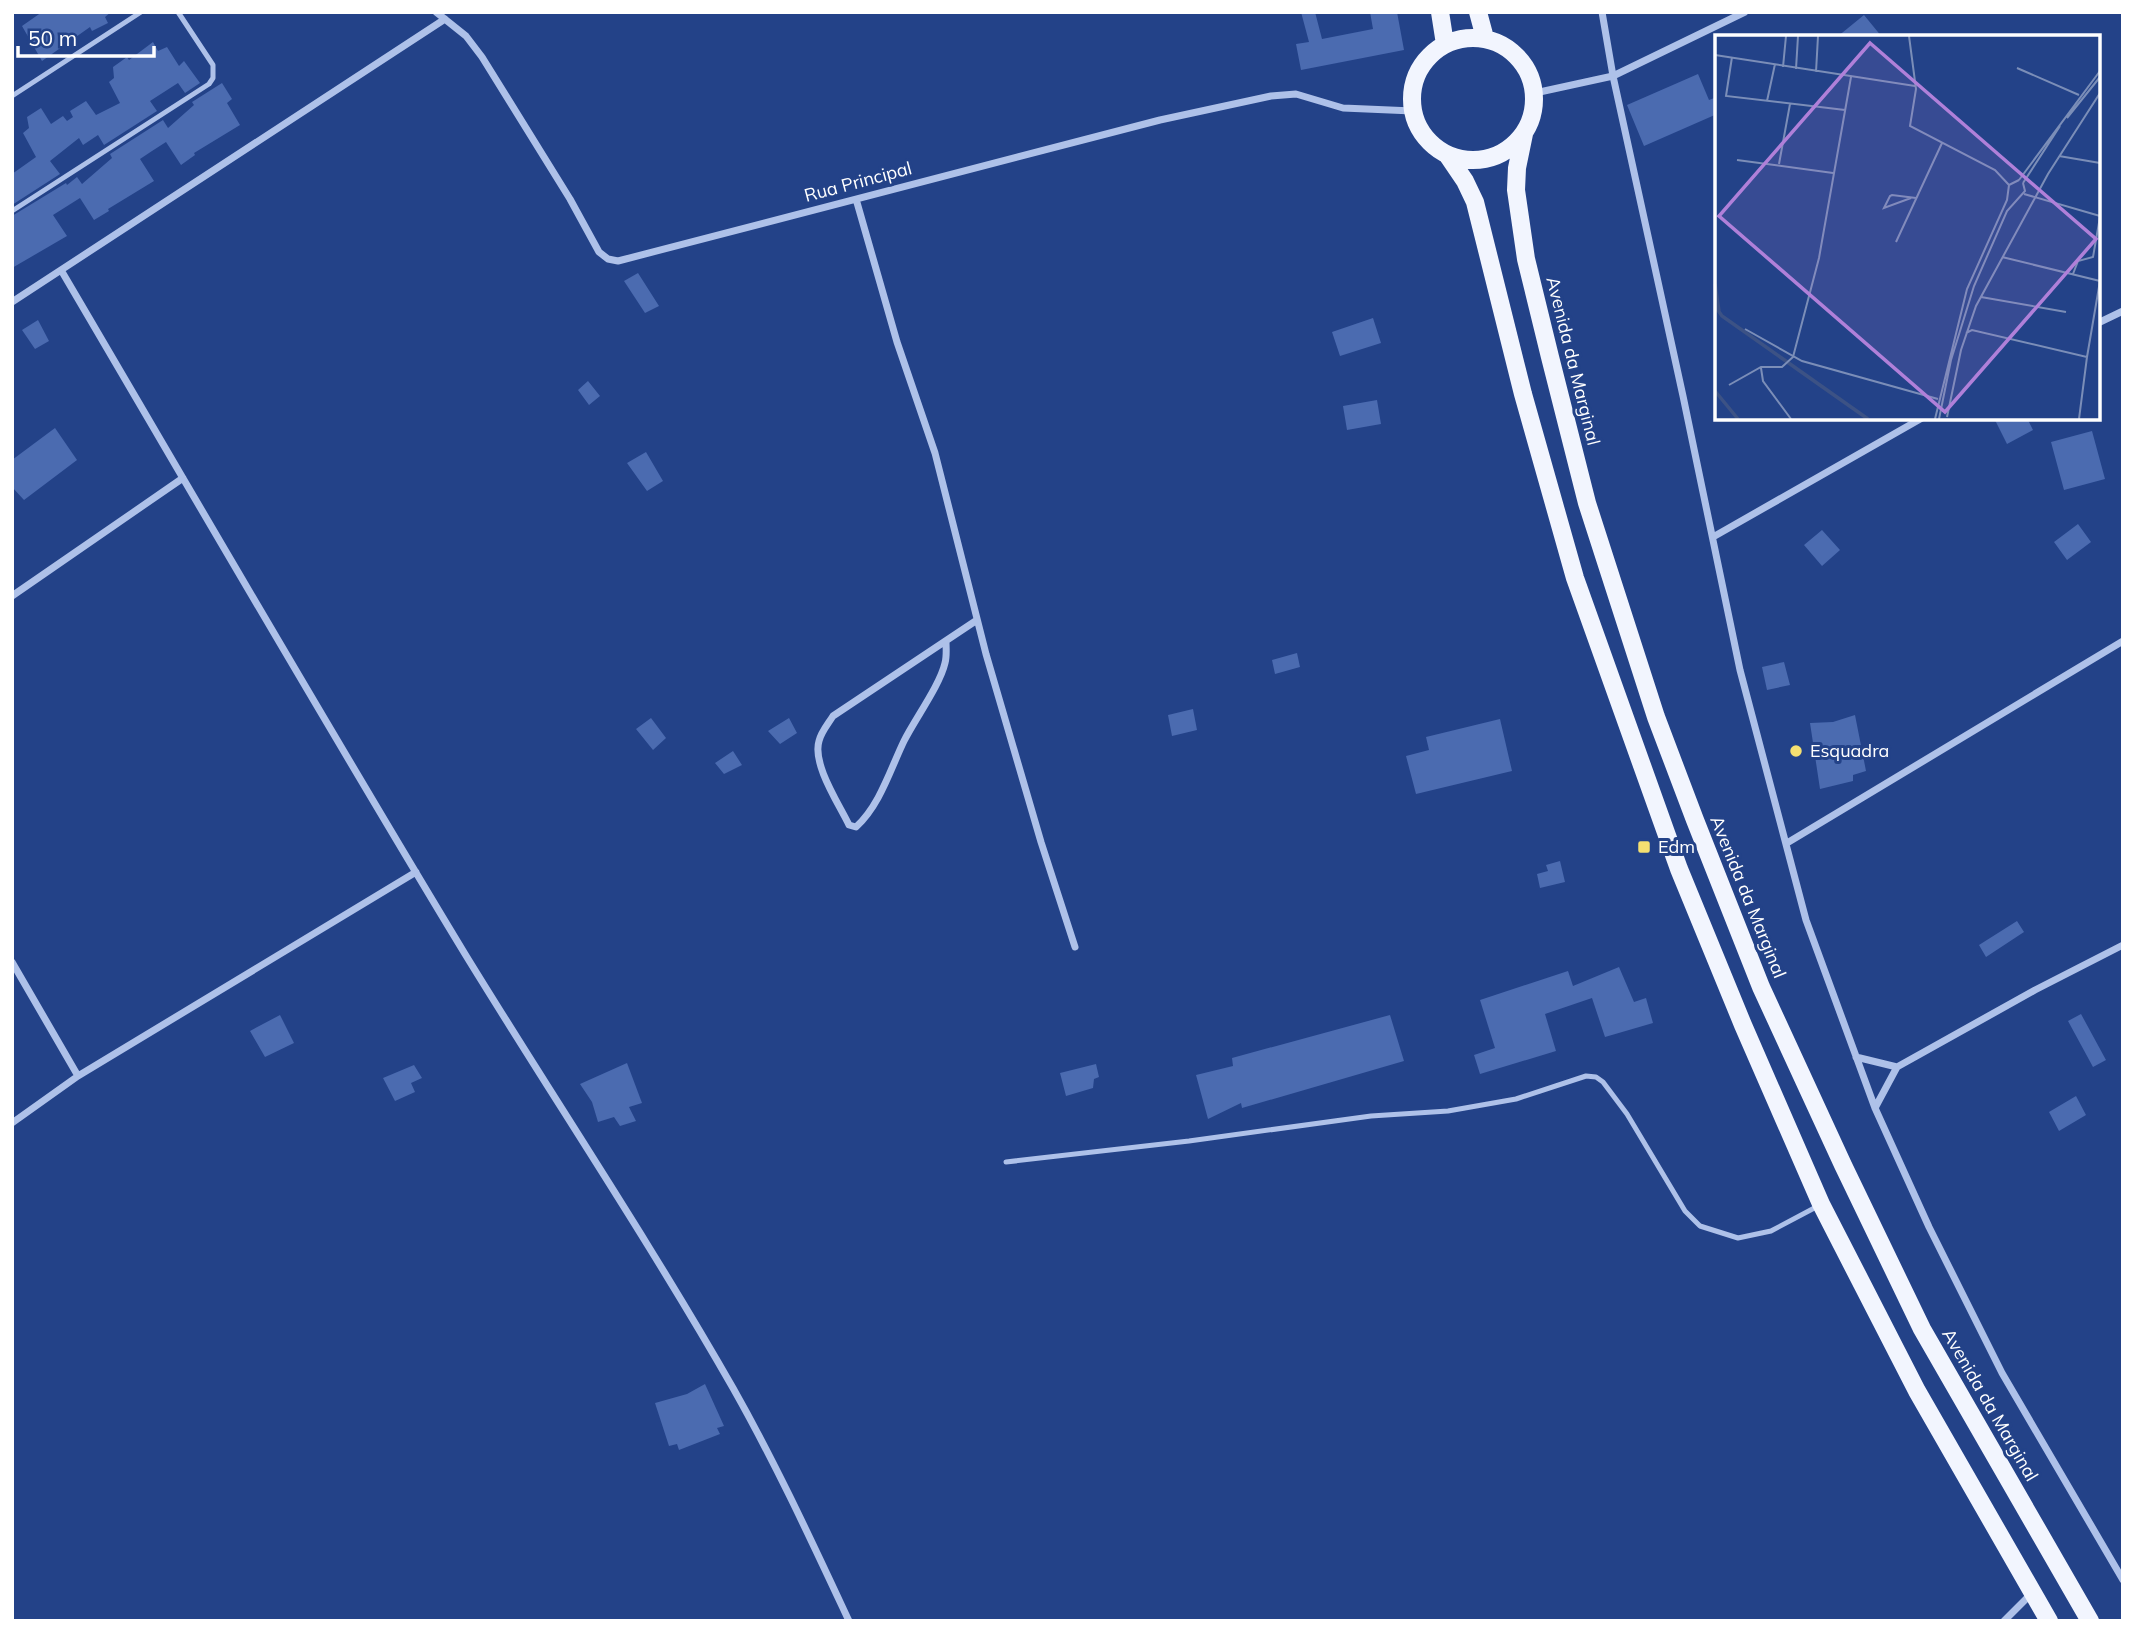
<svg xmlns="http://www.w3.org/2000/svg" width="2135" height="1633" font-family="Mulish,sans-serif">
<rect width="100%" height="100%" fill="#234288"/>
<path fill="#4b6bb0" d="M42 12H111L105 17 108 23 92 31 90 27 42 61 22 26Z
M1301 12H1315L1322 39 1373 29 1370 12H1397L1404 50 1301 70 1296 44 1309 42Z
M1864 15 1882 37H1837Z
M153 42 158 51 167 47 179 66 184 61 200 83 185 93 178 83 150 101 157 111 104 145 98 135 83 145 79 138 50 161 60 174 12 205V174L36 157 23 133 29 128 27 117 41 108 51 124 63 116 67 121 73 117 70 111 86 101 96 115 120 103 109 82 114 78 113 67 127 57 129 60Z
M1698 74 1709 100 1717 97V114L1644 146 1627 105Z
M222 83 232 99 227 103 240 125 194 153 195 155 181 165 166 142 152 151 140 159 154 181 108 209 109 211 94 220 80 198 53 215 67 236 12 268V216L66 183 67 185 77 177 82 184 112 158 110 154 163 120 168 128 194 105 192 102Z
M638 273 659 306 645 313 624 281Z
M1373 318 1381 343 1340 356 1332 332Z
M38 320 49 341 35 349 22 330Z
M588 381 600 396 589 405 578 390Z
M1377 400 1381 424 1347 430 1343 406Z
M1994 418H2027L2033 430 2007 444Z
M55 428 77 460 24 500 12 487V460Z
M2092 431 2105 479 2064 490 2051 442Z
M646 452 663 481 647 491 627 463Z
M2078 524 2091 542 2067 560 2054 542Z
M1822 530 1840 550 1822 566 1804 545Z
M1297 653 1300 667 1275 674 1272 660Z
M1784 662 1790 685 1767 690 1762 667Z
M1193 709 1197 730 1172 736 1168 715Z
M1855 715 1866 771 1853 775V781L1820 789 1810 723 1833 722Z
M651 718 666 738 653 750 636 729Z
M789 718 797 733 780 744 768 731Z
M1500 719 1512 771 1416 794 1406 756 1429 750 1426 737Z
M733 751 742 765 724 774 715 763Z
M1560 861 1565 882 1540 888 1537 874 1548 871 1546 865Z
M2017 921 2024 932 1986 957 1979 945Z
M1619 967 1634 1002 1646 998 1653 1023 1605 1037 1592 998 1545 1014 1556 1051 1480 1074 1474 1055 1495 1048 1480 1000 1568 971 1573 986Z
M2081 1014 2106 1060 2093 1067 2068 1021Z
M280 1015 294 1043 265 1057 250 1031Z
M1390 1015 1404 1061 1242 1108 1241 1103 1208 1119 1196 1075 1233 1066 1232 1058Z
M627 1063 642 1103 629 1107 636 1121 620 1126 614 1117 598 1122 592 1102 580 1084Z
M1096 1064 1099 1077 1094 1079 1093 1088 1066 1096 1060 1073Z
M414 1065 422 1078 411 1083 415 1092 395 1101 383 1078Z
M2076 1096 2086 1115 2059 1131 2049 1112Z
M705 1384 724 1426 717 1428 720 1434 679 1450 677 1444 669 1446 655 1403 687 1394Z"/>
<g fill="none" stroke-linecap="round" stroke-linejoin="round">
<path stroke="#aec1e9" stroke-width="5" d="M12 96 141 12
M12 211 209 84 213 78V65L178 12
M1006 1162 1189 1141 1371 1116 1448 1111 1516 1099 1586 1076 1596 1077 1603 1082 1627 1114 1685 1211 1700 1226 1738 1238 1771 1231 1820 1205"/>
<path stroke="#aec1e9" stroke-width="7" d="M436 12 466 36 482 57 570 199 599 252 608 259 618 261 1160 120 1271 96 1296 94 1343 108 1413 111
M1602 12 1613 76 1683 396 1740 670 1806 920 1875 1108 1929 1227 2002 1373 2123 1580
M1535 93 1613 76 1745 12
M856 199 897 342 935 453 986 654 1041 842 1075 947
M61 270C195 498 328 728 465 954 554 1099 649 1241 733 1388 776 1464 812 1542 849 1621
M12 302 445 19
M2098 323 2123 311
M1713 537 1922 418
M12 596 183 478
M946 641C946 648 947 656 945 663 940 685 915 719 904 741 890 770 880 805 856 827L849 825C839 804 812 764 819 741 821 732 828 724 833 716L977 620
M1787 843 2123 641
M12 962 78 1076
M1856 1057 1897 1067
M1875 1108 1897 1067 2035 990 2123 945
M12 1123 78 1076 416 872
M2004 1621 2032 1593"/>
<path stroke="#f2f5fe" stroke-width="18" d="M1440 12 1445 44
M1478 12 1485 38
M1412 99a61 61 0 1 1 122 0a61 61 0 1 1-122 0Z
M1524 134 1517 168 1516 190 1526 259 1550 357 1587 503 1656 717 1695 820 1761 987 1843 1165 1922 1329 2090 1621
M1448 156 1465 181 1475 202 1523 394 1575 578 1679 869 1743 1025 1821 1204 1917 1391 2049 1621"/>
</g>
<g fill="#f5e071" stroke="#234288" stroke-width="2.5">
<circle cx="1796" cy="751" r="7"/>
<rect x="1637" y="840" width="14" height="14" rx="3.5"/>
</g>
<g text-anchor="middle" stroke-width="6" stroke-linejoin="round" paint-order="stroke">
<g font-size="18" fill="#fff" stroke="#234288">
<text transform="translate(858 182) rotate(-15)" y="6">Rua Principal</text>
<text transform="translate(1573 361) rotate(76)" y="6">Avenida da Marginal</text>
<text transform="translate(1748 897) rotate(68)" y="6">Avenida da Marginal</text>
<text transform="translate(1990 1405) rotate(60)" y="6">Avenida da Marginal</text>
</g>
<g font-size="18" fill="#fff" stroke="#234288" text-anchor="start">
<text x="1810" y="757">Esquadra</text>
<text x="1658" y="853">Edm</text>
</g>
</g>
<g transform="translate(1715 35)">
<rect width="385" height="385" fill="#234288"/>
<path fill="none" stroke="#3c5285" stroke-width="3.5" d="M0 249 4 276M0 271 7 281 153 384M0 356 23 384"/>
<path fill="none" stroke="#7b8eb8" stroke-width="2" d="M194 1 201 54 195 91 280 135 294 150M0 20 200 51M17 22 11 61 130 75M68 32 71 1M302 33 364 60M81 34 83 1M101 37 103 1M52 66 60 29M352 83 385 42M344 121 385 128M22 125 118 138M64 129 75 69M304 145 385 36M308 148 345 91M309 159 385 181M196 163 169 173 175 161 177 160 201 163M181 207 227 108M287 222 385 246M358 239 363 226 378 222 385 182M266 262 351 277M30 294 87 326 223 364M251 298 257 295 372 322 364 384M372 322 385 246M46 333 48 346 76 384M14 350 46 332H67L78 322 104 223 136 42M232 382 246 315 261 271 333 139 385 58M220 384 252 254 292 165 294 150 304 145M224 384 236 325 259 251 292 176 310 156 308 148"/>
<path fill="#b080d9" fill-opacity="0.15" stroke="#b080d9" stroke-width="3.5" d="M155 8 381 204 230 377 4 181Z"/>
<rect width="385" height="385" fill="none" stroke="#fff" stroke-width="3.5"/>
</g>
<rect width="2135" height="1633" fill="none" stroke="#ffffff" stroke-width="28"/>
<path d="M18 46v10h136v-10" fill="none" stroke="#ffffff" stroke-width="3.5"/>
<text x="28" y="46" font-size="21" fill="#ffffff" stroke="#234288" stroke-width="5" paint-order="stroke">50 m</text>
</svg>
